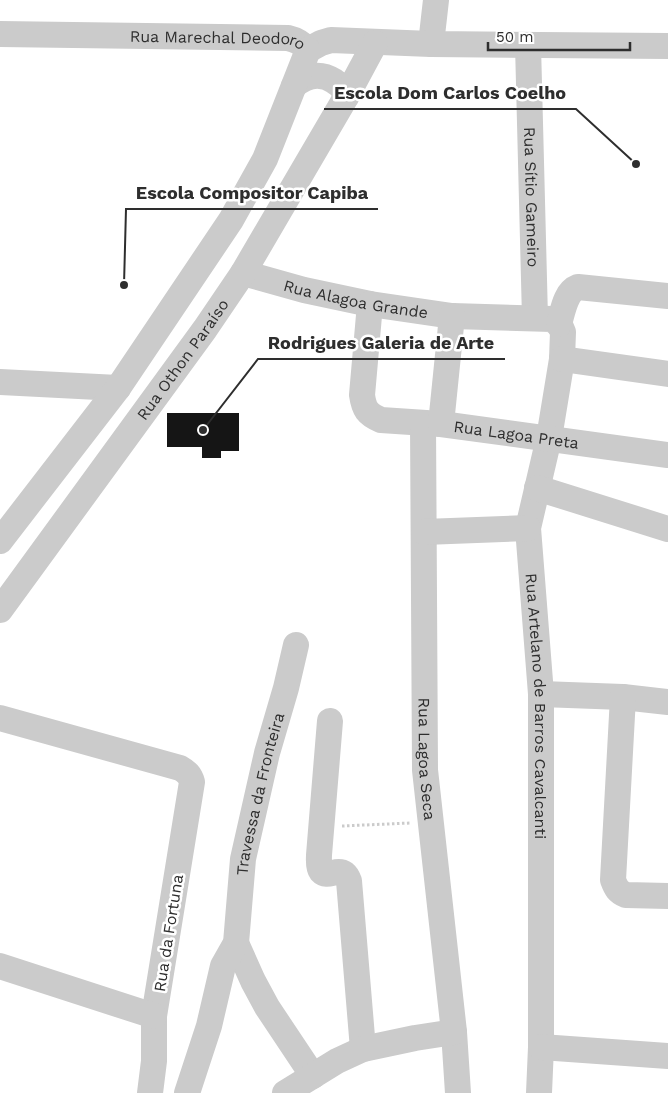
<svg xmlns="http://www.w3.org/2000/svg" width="668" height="1093" font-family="'Work Sans',sans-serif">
<rect width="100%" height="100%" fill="#fff"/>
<path fill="#151515" d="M167 413H239V451H221V458H202V447H167Z"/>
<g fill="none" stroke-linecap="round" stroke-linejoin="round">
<path stroke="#cbcbcb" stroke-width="3" stroke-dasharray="2.5 2.5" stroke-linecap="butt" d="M342 826 410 823"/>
<g stroke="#cbcbcb" stroke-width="26">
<path id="s1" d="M0 34 288 38C297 40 302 43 308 50"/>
<path d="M431 44 436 0"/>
<path id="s2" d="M528 45 535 318"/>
<path d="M308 50 321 43 331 40 431 44 668 46"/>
<path d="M294 86C306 75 320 72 334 81 336 83 339 84 341 86 343 88 344 93 346 97"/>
<path id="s3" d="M243 273 304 290 370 304 452 316 552 319C557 322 561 326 563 332L562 359 549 438 528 528 541 694V1047L539 1093"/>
<path id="s4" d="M370 304 362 395C364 409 367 414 381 420L441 424 668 455"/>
<path d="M559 324C563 311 565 292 578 287L668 296"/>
<path d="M562 359 668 374"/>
<path d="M0 382 118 388"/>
<path id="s5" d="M423 423 425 770 454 1032 458 1093"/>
<path d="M441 424 452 316"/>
<path d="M537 488 668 529"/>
<path d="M424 532 528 528"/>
<path d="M0 541 118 388 231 220 265 159 308 50"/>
<path id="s6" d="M0 610 205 329 243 273 346 97 375 43"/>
<path d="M541 694 623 697 668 702"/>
<path d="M623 697 613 880C616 888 618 892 626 895L668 896"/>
<path d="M0 718 180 768C187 772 190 775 192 782L154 1016V1061L150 1093"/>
<path d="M330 721 319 855C319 859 318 867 321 871 329 880 342 862 349 881L363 1049"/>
<path d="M236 943 253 981 267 1007 313 1076"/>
<path d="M0 966 154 1016"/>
<path d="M541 1047 668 1056"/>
<path id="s7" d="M187 1093 209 1026 223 966 236 943 243 859 267 753 286 688 296 645"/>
<path d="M285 1093 337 1061 363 1049 415 1038 454 1032"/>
</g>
</g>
<g text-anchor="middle" stroke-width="5" stroke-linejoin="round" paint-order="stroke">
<g font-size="16" fill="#2e2e2e" stroke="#fff">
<text dy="6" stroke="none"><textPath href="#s1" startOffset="218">Rua Marechal Deodoro</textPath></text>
<text dy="6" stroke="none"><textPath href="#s2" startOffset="152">Rua Sítio Gameiro</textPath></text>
<text dy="6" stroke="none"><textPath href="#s3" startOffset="116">Rua Alagoa Grande</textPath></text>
<text dy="6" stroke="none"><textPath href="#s6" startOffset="310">Rua Othon Paraíso</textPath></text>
<text dy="6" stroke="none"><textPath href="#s4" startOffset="261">Rua Lagoa Preta</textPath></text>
<text dy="6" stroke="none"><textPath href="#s3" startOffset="709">Rua Artelano de Barros Cavalcanti</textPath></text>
<text dy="6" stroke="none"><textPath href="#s5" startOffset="336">Rua Lagoa Seca</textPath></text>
<text dy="6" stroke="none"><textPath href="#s7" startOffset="310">Travessa da Fronteira</textPath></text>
<text transform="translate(168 933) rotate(-81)" y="6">Rua da Fortuna</text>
</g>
</g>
<path fill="none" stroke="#2e2e2e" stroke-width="2" d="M636 164L576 109H324M124 285L126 209H378M203 430L258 359H505"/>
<g fill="#2e2e2e" stroke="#fff" stroke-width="2">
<circle cx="636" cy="164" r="5"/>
<circle cx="124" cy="285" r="5"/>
<circle cx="203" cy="430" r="5"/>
</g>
<g font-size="18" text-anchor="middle" font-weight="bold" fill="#2e2e2e" stroke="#fff" stroke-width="5" stroke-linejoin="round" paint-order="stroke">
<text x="450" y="99">Escola Dom Carlos Coelho</text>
<text x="252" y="199">Escola Compositor Capiba</text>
<text x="381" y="349">Rodrigues Galeria de Arte</text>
</g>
<path d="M488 42v8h142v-8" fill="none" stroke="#2e2e2e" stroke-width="2.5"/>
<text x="496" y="42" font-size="15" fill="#2e2e2e" stroke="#ffffff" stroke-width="4" paint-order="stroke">50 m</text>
</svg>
